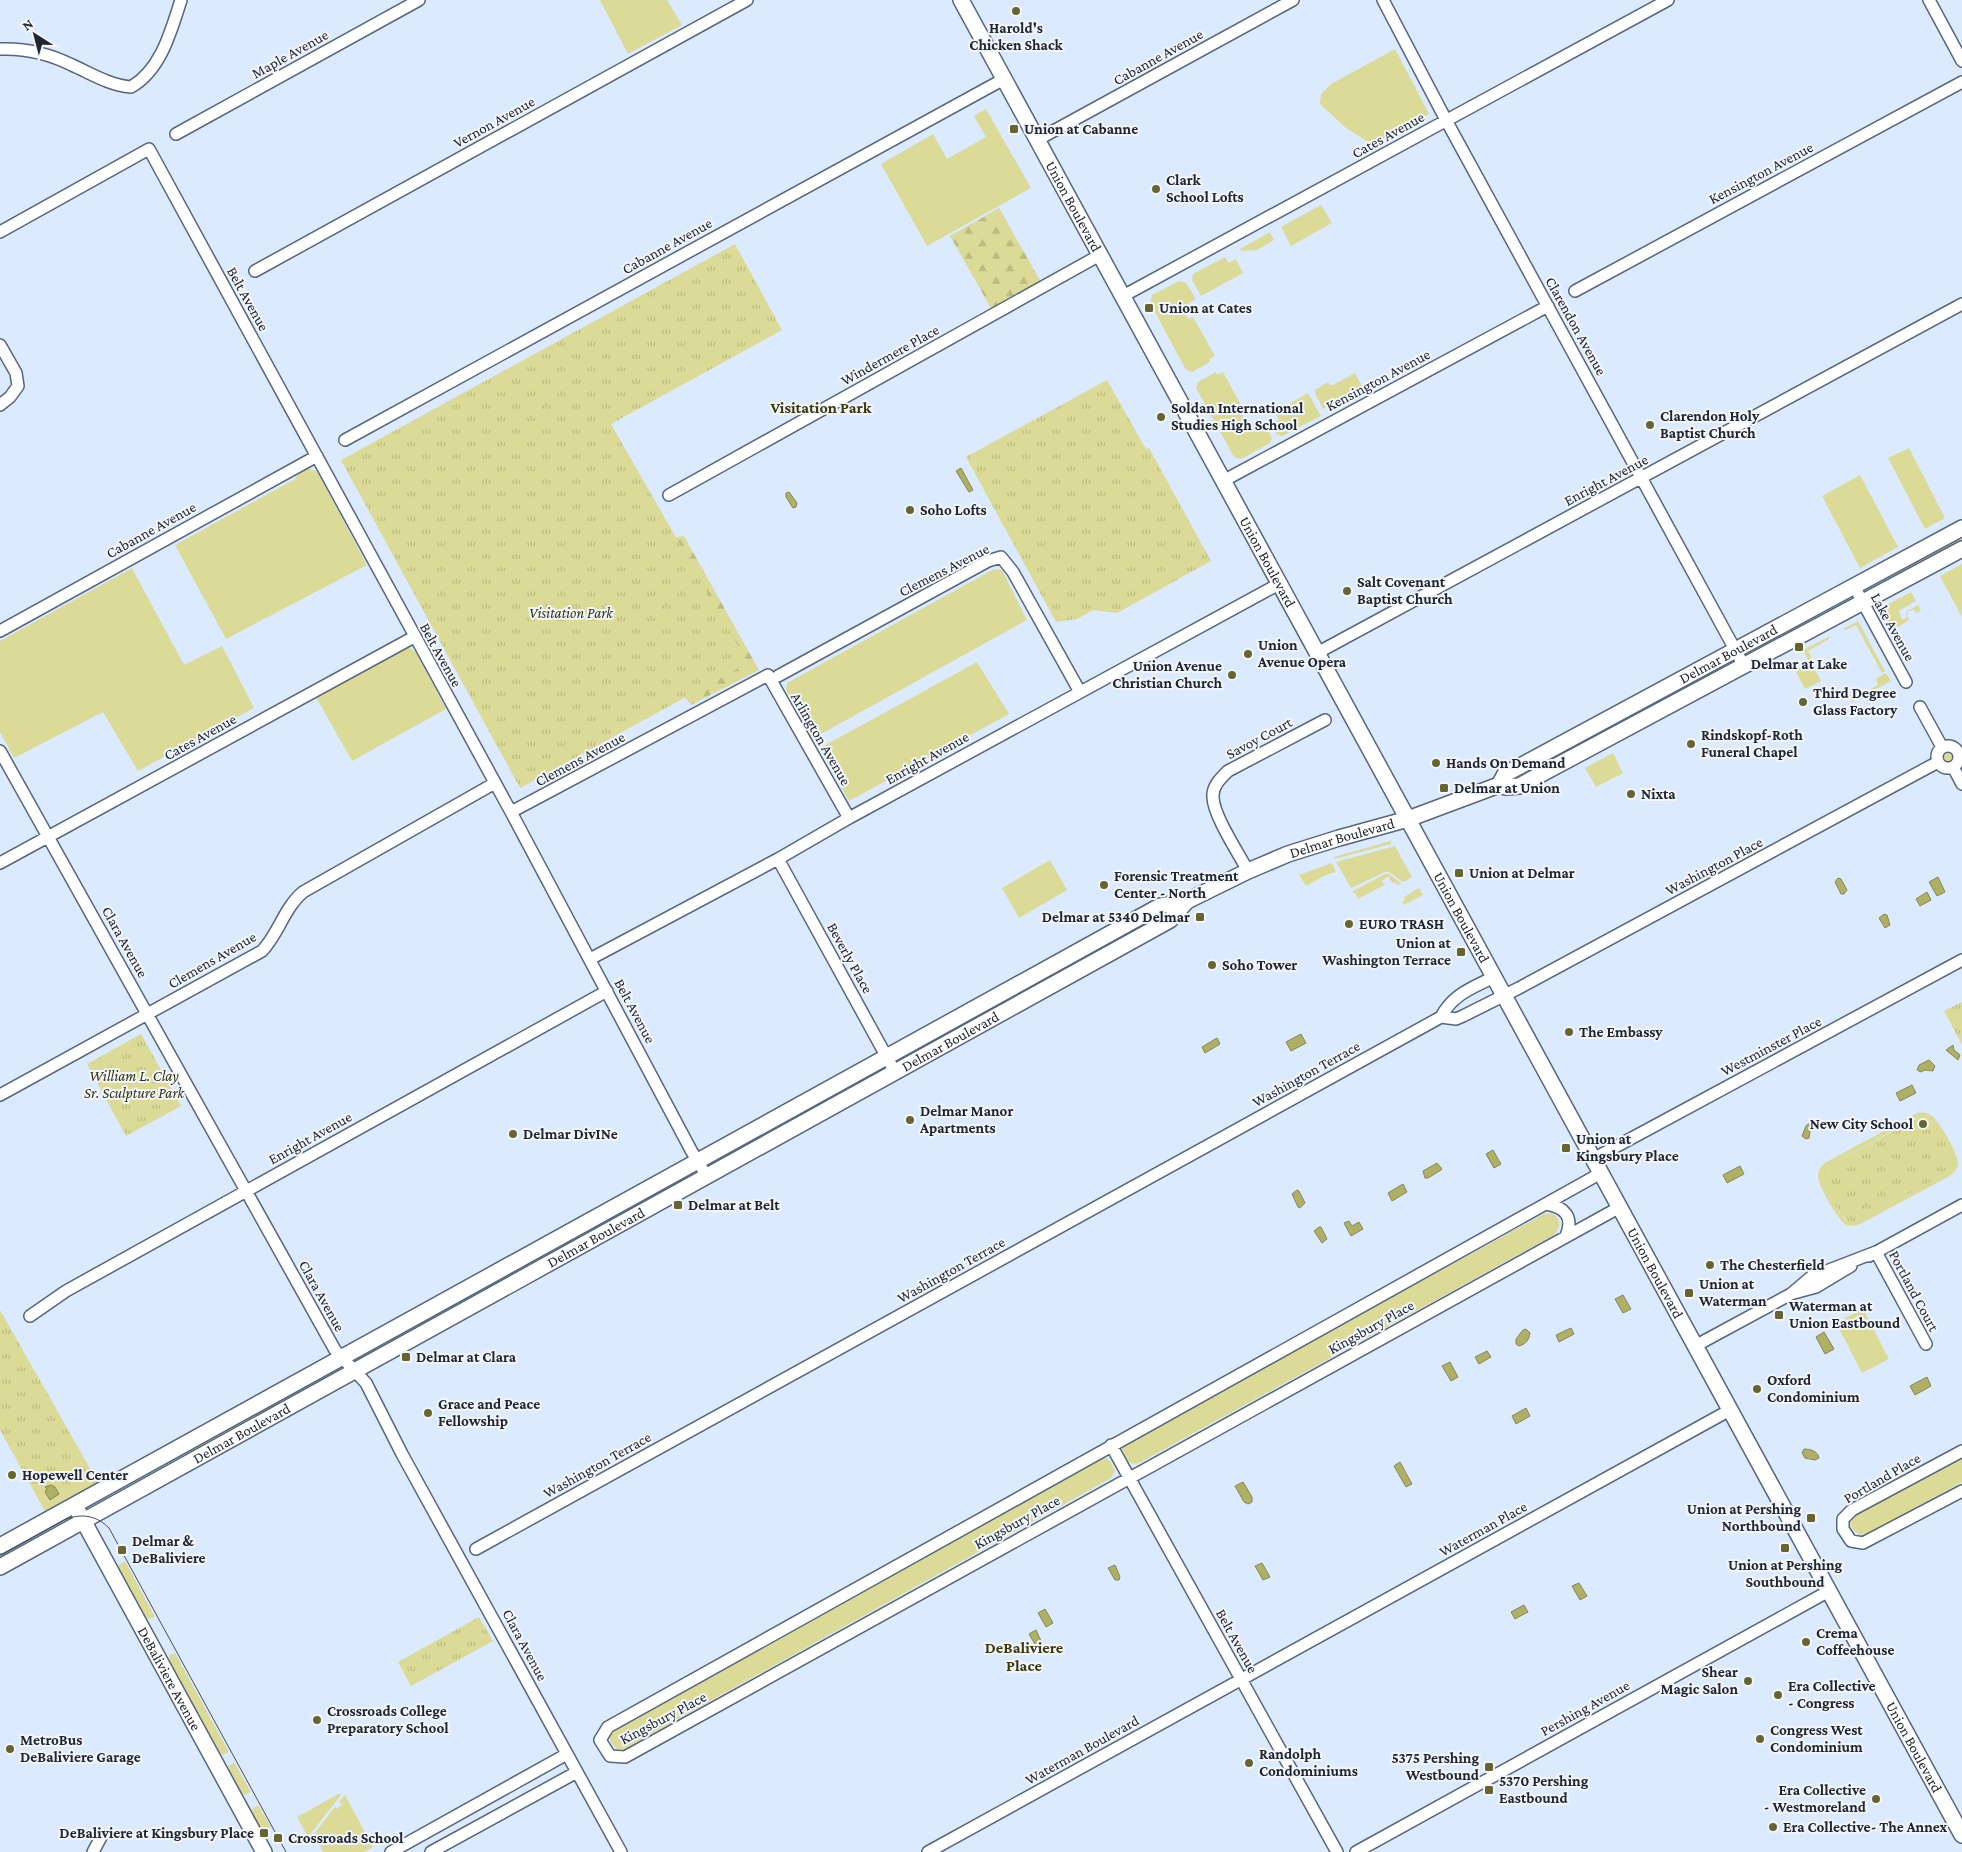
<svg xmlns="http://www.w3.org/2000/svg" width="1962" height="1852" font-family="'Crimson Pro',serif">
<defs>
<pattern id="forest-firs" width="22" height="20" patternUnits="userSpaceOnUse" patternTransform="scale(1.25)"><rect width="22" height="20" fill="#dbdb97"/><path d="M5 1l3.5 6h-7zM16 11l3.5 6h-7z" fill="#bcbc82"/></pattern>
<pattern id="park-tufts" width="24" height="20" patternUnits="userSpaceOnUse" patternTransform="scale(1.25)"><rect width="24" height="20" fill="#dbdb97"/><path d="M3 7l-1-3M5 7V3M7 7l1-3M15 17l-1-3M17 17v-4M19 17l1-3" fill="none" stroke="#bcbc82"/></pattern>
</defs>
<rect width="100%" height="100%" fill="#dbeafe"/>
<path fill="#dbdb97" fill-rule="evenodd" d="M600 0H667L682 25 628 54Z
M1395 49 1429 114 1373 145 1346 128 1320 104 1321 94 1331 84Z
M986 109 1031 188 927 246 881 164 933 134 947 159 986 137 974 116Z
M1321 205 1332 223 1291 246 1281 227Z
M1270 232 1274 240 1257 250 1241 251 1240 249Z
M1225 257 1229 263 1236 259 1243 273 1201 296 1192 280 1193 274Z
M1179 281 1186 283 1196 299 1182 307 1188 319 1193 317 1215 356 1209 359 1210 362 1192 372 1186 370 1150 303 1152 295Z
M1216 372 1217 375 1223 372 1246 414 1242 416 1248 426 1262 419 1272 438 1270 443 1241 459 1234 457 1196 388 1198 382Z
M1355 373 1365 392 1331 410 1328 406 1323 409 1315 393V390L1328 382 1331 386Z
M1308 393 1321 416 1282 436 1277 435 1271 424 1279 420 1275 412Z
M1909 448 1945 518 1925 529 1888 458Z
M307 468 316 471 319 475 367 565 226 639 175 545 295 479 298 474Z
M1860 475 1898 547 1860 568 1822 496Z
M1962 534V540L1884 583 1881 577Z
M1962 564V617L1940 576Z
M132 568 184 665 222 646 254 708 138 771 103 712 14 758 0 732V641Z
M994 569 1002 570 1027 620 812 739 786 690 787 683Z
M1911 592 1916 601 1899 611 1902 620 1906 618 1907 611 1918 605 1921 610 1916 613 1914 609 1908 612 1907 616 1909 620 1893 630 1881 608Z
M1806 618 1809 623 1757 651 1755 646Z
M1858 621 1885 671 1882 673 1856 625 1846 630 1843 629Z
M1830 636 1829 639 1808 651 1816 667 1814 668 1821 681 1805 689 1795 670 1809 662 1803 650Z
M408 648H411L416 653 446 709 352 761 316 697Z
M977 662 1009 714 849 801 820 748Z
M1720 665 1722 670 1642 713 1639 709Z
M1886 673 1891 681 1852 702 1847 693 1849 692 1853 699 1878 685 1876 679Z
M1612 724 1614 728 1574 751 1571 746Z
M1941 757a7 7 0 1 1 14 0a7 7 0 1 1-14 0Z
M1613 753 1623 773 1596 787 1585 768Z
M1391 841V844L1335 859 1334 857Z
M1395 846 1412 877 1403 882 1389 872H1385L1351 888 1336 862Z
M1050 860 1067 890 1019 918 1002 888Z
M1332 863 1336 872 1326 875 1306 886 1299 875Z
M1385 874H1389L1401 883 1397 885 1395 882 1392 883 1389 877H1387L1382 881 1384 885 1358 899 1355 893H1353V891Z
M1419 888 1423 895 1404 905 1402 902 1405 900 1404 897Z
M1917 1113C1922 1112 1927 1112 1932 1116 1939 1121 1960 1156 1958 1165 1956 1171 1952 1174 1948 1177L1862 1223C1857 1225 1852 1227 1847 1225 1838 1221 1817 1184 1818 1175 1819 1167 1824 1163 1830 1160ZM1916 1118C1919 1118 1925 1118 1928 1119 1937 1122 1948 1159 1952 1169L1946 1174 1863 1218 1858 1221 1846 1220 1841 1215 1823 1182 1824 1170 1832 1164Z
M1551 1213C1561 1218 1562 1226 1554 1235L1139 1463C1128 1466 1126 1458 1122 1449L1124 1444 1131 1440 1544 1214Z
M1863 1309 1889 1359 1862 1373 1836 1323Z
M266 1407 269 1411 171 1466 168 1461Z
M1106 1458 1110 1461 1115 1471 1111 1478 624 1749H617L611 1743 609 1735 612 1730 1100 1459Z
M1962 1458V1482L1869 1533 1860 1535 1853 1530 1850 1523 1856 1515Z
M125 1561 155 1617 148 1619 145 1616 118 1566Z
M175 1653 229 1752 223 1755 220 1753 169 1660 170 1655Z
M234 1762 251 1792 245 1795 241 1792 229 1770V1766Z
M340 1793 341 1795 308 1837 297 1817Z
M345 1795 373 1847 363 1852H323L314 1834 335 1807 337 1809 342 1804 339 1802Z
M258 1805 271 1827 263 1832 251 1810Z"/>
<path fill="url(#forest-firs)" d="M999 208 1041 282 992 310 950 236Z
M684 536 759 670 691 705 682 693 647 541Z"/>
<path fill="url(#park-tufts)" d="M735 244 782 330 611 424 748 663 520 788 341 460Z
M1107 380 1146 449 1149 448 1211 561 1117 613 1093 610 1077 619 1056 622 966 457Z
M1962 1002V1045L1944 1011Z
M141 1034 181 1106 126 1136 87 1064Z
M1920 1117C1924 1117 1926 1117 1928 1119 1934 1122 1953 1154 1954 1161 1955 1167 1951 1171 1946 1174L1858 1221 1850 1222 1841 1215 1823 1182 1824 1170 1832 1164Z
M0 1310 100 1486 47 1515 0 1430Z
M479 1617 493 1641 411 1686 398 1662Z"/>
<path fill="#b0b064" stroke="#858754" d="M961 468 973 490 969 492 956 471Z
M789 492 797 503 796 507 793 508 786 497V493Z
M1938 877 1945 892 1937 896 1929 882Z
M1838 878 1841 879 1847 890 1844 894H1841L1835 882Z
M1927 892 1931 900 1920 906 1916 899Z
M1884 914 1887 915 1890 925 1885 928 1879 918Z
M1301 1034 1306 1043 1291 1051 1286 1042Z
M1217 1038 1220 1044 1205 1053 1202 1047Z
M1953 1045 1954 1050 1960 1055 1958 1060 1946 1050Z
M1929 1060 1935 1066 1933 1071 1925 1070 1921 1072 1917 1070 1919 1065Z
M1912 1085 1916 1093 1900 1101 1896 1093Z
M1808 1124 1811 1125 1809 1138 1806 1139 1802 1136 1806 1126Z
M1493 1150 1501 1164 1494 1168 1486 1154Z
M1437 1163 1442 1169 1441 1170 1428 1178H1425L1423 1171Z
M1740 1166 1744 1174 1727 1183 1723 1175Z
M1403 1184 1407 1192 1392 1201 1388 1193Z
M1297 1190 1299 1191 1305 1203 1300 1208 1298 1207 1292 1194Z
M1349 1221 1352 1226 1359 1222 1363 1229 1351 1236 1344 1223Z
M1319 1227H1321L1327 1239 1322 1243 1314 1231Z
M1623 1295 1631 1309 1623 1313 1615 1299Z
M1571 1328 1574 1334 1559 1342 1556 1335Z
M1526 1329 1530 1333C1529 1340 1526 1344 1519 1346L1516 1344V1339L1523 1330Z
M1824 1332 1834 1349 1825 1354 1816 1337Z
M1487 1351 1491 1357 1479 1364 1475 1357Z
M1450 1362 1458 1377 1451 1381 1442 1366Z
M1927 1377 1931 1386 1915 1395 1910 1386Z
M1526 1408 1530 1416 1516 1424 1512 1416Z
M1804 1449C1810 1449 1818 1451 1819 1458L1815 1460 1805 1458 1802 1453Z
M1400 1462 1412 1484 1406 1487 1394 1466Z
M1243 1482 1252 1497V1502L1248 1504 1244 1502 1235 1486Z
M51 1485 55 1487 59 1494 50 1500 45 1492 47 1489 45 1487Z
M1262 1563 1270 1577 1263 1580 1255 1566Z
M1115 1565 1120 1577 1119 1580H1115L1108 1568Z
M1579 1583 1587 1596 1580 1600 1572 1586Z
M1524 1605 1528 1612 1515 1619 1511 1612Z
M1045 1609 1053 1623 1046 1627 1038 1613Z
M1036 1630 1042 1643 1036 1646 1029 1634Z"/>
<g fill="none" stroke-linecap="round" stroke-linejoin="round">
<defs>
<path id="minor" d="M1383 0 1446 120 1744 666
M1929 0 1962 61
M0 49C26 48 50 54 72 65 92 74 109 85 131 87 161 70 171 31 181 0
M176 134 419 0
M1037 140 1293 0
M0 232 149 149 511 812 692 1152 706 1175
M255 271 747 0
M1575 291 1962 82
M1123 296 1668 0
M0 345 16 373 18 386 10 397 0 405
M345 440 1004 79
M1223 481 1548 306
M669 495 1100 255
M1854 586 1906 682
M0 631 317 456
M1317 653 1962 304
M778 676 988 561 1001 557 1013 572 1080 692
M1920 707 1942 747
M1937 757a11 11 0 1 1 22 0a11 11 0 1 1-22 0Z
M0 751 335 1350 366 1383 402 1454 621 1852
M1953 767 1962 784
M511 812 768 675 849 818
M778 859 895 1072
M0 863 414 637
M1248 871C1239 854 1213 815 1213 797 1212 786 1221 778 1228 771L1325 720
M590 959 778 859 849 818 1279 584
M1441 1017 1456 1019 1463 1016 1519 988 1938 762
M1441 1017C1453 994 1472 988 1494 977
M0 1095 262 951C279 933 284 908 303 892L495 783
M1593 1159 1962 960
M1601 1173 608 1727 600 1740 610 1756 625 1757 1620 1207
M1546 1204C1565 1207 1574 1217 1566 1236
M1876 1252 1926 1344
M1869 1256 1962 1205
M1794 1293 1816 1287 1851 1266
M30 1316 66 1291 607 991
M1695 1346 1791 1294 1811 1277 1876 1252
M1111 1445 1337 1852
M1962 1451 1852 1510 1843 1519V1529L1851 1541 1863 1543 1962 1491
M476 1549 1441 1017
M93 1852 101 1837
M391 1852 567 1754
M431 1852 577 1772
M928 1852 1730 1410
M1356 1852 1829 1591"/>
<g id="secondary">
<path id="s1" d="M961 0 1962 1835"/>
<path id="s2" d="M1499 785 1505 774 1511 771 1962 528"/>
<path id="s3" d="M78 1511 264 1852"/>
<path id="s4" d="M0 1546 1160 906 1187 901 1248 871 1288 854 1339 838 1408 819 1499 785 1506 787 1519 786 1962 549"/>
<path id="s5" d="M0 1567 1170 920 1187 901"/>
</g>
</defs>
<use href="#minor" stroke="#56667c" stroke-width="14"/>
<use href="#secondary" stroke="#56667c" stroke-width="18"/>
<use href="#minor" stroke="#fff" stroke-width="11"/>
<use href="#secondary" stroke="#fff" stroke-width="15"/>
<path stroke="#464e5a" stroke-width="1" d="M0 1556 64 1520C81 1513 96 1515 109 1528L286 1852"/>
</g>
<g fill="#666532" stroke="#f2f6fb" stroke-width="2">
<circle cx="1016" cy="11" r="5"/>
<rect x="1009" y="124" width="10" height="10" rx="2.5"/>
<circle cx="1156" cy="189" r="5"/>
<rect x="1144" y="303" width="10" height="10" rx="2.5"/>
<circle cx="1161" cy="417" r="5"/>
<circle cx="1650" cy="425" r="5"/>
<circle cx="910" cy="510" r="5"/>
<circle cx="1347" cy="591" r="5"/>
<rect x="1794" y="642" width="10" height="10" rx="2.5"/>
<circle cx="1248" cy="654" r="5"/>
<circle cx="1232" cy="675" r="5"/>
<circle cx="1803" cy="702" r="5"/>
<circle cx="1691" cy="744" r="5"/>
<circle cx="1436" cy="763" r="5"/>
<rect x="1439" y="783" width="10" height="10" rx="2.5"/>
<circle cx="1631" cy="794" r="5"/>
<rect x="1454" y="868" width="10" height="10" rx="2.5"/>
<circle cx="1104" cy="885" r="5"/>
<rect x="1195" y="912" width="10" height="10" rx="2.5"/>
<circle cx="1349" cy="924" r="5"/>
<rect x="1456" y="947" width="10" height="10" rx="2.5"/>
<circle cx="1212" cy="965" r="5"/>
<circle cx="1569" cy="1032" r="5"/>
<circle cx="910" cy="1120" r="5"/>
<circle cx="1923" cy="1124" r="5"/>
<circle cx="513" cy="1134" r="5"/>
<rect x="1561" y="1143" width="10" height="10" rx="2.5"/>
<rect x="673" y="1200" width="10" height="10" rx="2.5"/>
<circle cx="1710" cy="1265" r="5"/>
<rect x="1684" y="1288" width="10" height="10" rx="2.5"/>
<rect x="1774" y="1310" width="10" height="10" rx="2.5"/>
<rect x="401" y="1352" width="10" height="10" rx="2.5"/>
<circle cx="1757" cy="1389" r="5"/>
<circle cx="428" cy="1413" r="5"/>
<circle cx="12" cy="1475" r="5"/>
<rect x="1806" y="1513" width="10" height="10" rx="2.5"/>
<rect x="1780" y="1543" width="10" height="10" rx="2.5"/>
<rect x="117" y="1545" width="10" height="10" rx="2.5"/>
<circle cx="1806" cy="1642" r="5"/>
<circle cx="1748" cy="1681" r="5"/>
<circle cx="1778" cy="1695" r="5"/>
<circle cx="317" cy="1720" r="5"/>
<circle cx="1760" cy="1739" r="5"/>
<circle cx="10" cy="1749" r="5"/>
<circle cx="1249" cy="1763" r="5"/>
<rect x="1484" y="1762" width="10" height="10" rx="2.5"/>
<rect x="1484" y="1785" width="10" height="10" rx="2.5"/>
<circle cx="1876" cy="1799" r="5"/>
<circle cx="1773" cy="1827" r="5"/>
<rect x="259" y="1828" width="10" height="10" rx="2.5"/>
<rect x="273" y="1833" width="10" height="10" rx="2.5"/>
</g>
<g text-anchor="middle" stroke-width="4" stroke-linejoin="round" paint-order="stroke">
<g font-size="15" font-weight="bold" fill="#202630" stroke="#f2f6fb" text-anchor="start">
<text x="1016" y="33" text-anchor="middle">Harold's<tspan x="1016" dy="17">Chicken Shack</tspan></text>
<text x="1024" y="134">Union at Cabanne</text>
<text x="1166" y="185">Clark<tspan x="1166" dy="17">School Lofts</tspan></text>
<text x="1159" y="313">Union at Cates</text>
<text x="1171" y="413">Soldan International<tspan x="1171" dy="17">Studies High School</tspan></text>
<text x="1660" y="421">Clarendon Holy<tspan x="1660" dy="17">Baptist Church</tspan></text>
<text x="920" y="515">Soho Lofts</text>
<text x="1357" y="587">Salt Covenant<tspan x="1357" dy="17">Baptist Church</tspan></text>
<text x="1258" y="650">Union<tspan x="1258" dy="17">Avenue Opera</tspan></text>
<text x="1799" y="669" text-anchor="middle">Delmar at Lake</text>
<text x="1222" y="671" text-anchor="end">Union Avenue<tspan x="1222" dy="17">Christian Church</tspan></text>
<text x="1813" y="698">Third Degree<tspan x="1813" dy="17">Glass Factory</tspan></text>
<text x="1701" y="740">Rindskopf-Roth<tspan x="1701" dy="17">Funeral Chapel</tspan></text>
<text x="1446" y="768">Hands On Demand</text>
<text x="1454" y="793">Delmar at Union</text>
<text x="1641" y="799">Nixta</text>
<text x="1469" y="878">Union at Delmar</text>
<text x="1114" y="881">Forensic Treatment<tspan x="1114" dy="17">Center - North</tspan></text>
<text x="1190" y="922" text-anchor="end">Delmar at 5340 Delmar</text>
<text x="1359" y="929">EURO TRASH</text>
<text x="1451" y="948" text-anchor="end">Union at<tspan x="1451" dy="17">Washington Terrace</tspan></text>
<text x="1222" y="970">Soho Tower</text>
<text x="1579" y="1037">The Embassy</text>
<text x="920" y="1116">Delmar Manor<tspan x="920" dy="17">Apartments</tspan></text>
<text x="1913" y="1129" text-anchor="end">New City School</text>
<text x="523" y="1139">Delmar DivINe</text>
<text x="1576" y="1144">Union at<tspan x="1576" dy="17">Kingsbury Place</tspan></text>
<text x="688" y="1210">Delmar at Belt</text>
<text x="1720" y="1270">The Chesterfield</text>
<text x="1699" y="1289">Union at<tspan x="1699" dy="17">Waterman</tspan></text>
<text x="1789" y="1311">Waterman at<tspan x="1789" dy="17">Union Eastbound</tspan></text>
<text x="416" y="1362">Delmar at Clara</text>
<text x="1767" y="1385">Oxford<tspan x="1767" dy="17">Condominium</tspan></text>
<text x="438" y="1409">Grace and Peace<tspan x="438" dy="17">Fellowship</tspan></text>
<text x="22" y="1480">Hopewell Center</text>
<text x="1801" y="1514" text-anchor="end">Union at Pershing<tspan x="1801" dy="17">Northbound</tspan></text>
<text x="132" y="1546">Delmar &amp;<tspan x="132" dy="17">DeBaliviere</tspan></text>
<text x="1785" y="1570" text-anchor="middle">Union at Pershing<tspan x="1785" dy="17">Southbound</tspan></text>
<text x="1816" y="1638">Crema<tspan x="1816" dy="17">Coffeehouse</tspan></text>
<text x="1738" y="1677" text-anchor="end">Shear<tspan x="1738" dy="17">Magic Salon</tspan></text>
<text x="1788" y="1691">Era Collective<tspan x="1788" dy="17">- Congress</tspan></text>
<text x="327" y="1716">Crossroads College<tspan x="327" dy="17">Preparatory School</tspan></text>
<text x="1770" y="1735">Congress West<tspan x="1770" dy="17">Condominium</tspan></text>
<text x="20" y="1745">MetroBus<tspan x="20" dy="17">DeBaliviere Garage</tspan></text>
<text x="1259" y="1759">Randolph<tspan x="1259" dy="17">Condominiums</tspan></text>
<text x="1479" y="1763" text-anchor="end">5375 Pershing<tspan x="1479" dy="17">Westbound</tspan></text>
<text x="1499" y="1786">5370 Pershing<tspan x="1499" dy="17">Eastbound</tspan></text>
<text x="1866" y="1795" text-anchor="end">Era Collective<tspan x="1866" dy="17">- Westmoreland</tspan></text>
<text x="1783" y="1832">Era Collective- The Annex</text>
<text x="254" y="1838" text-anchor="end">DeBaliviere at Kingsbury Place</text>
<text x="288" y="1843">Crossroads School</text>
</g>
<g font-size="15" fill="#202630" stroke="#f2f6fb">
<text transform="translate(290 54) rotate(-29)" y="5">Maple Avenue</text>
<text transform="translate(1158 57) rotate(-29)" y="5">Cabanne Avenue</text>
<text transform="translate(494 122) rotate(-29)" y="5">Vernon Avenue</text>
<text transform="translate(1388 135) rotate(-29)" y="5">Cates Avenue</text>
<text transform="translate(1761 173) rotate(-28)" y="5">Kensington Avenue</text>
<text dy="5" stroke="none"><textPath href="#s1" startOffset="235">Union Boulevard</textPath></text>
<text transform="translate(667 246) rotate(-29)" y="5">Cabanne Avenue</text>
<text transform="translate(248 299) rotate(61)" y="5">Belt Avenue</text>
<text transform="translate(1576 326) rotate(61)" y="5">Clarendon Avenue</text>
<text transform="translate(890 355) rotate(-29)" y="5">Windermere Place</text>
<text transform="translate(1378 380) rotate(-28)" y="5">Kensington Avenue</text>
<text transform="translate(1606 480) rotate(-28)" y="5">Enright Avenue</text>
<text transform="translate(151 530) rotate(-29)" y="5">Cabanne Avenue</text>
<text dy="5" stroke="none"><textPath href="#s1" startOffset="640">Union Boulevard</textPath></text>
<text transform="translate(944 570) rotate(-27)" y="5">Clemens Avenue</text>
<text transform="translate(1893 627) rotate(61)" y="5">Lake Avenue</text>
<text dy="5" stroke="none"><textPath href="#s2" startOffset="266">Delmar Boulevard</textPath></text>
<text transform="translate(441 655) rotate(61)" y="5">Belt Avenue</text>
<text transform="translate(200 737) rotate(-29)" y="5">Cates Avenue</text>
<text transform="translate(1259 738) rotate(-28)" y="5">Savoy Court</text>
<text transform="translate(821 739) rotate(60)" y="5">Arlington Avenue</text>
<text transform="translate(927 758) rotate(-29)" y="5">Enright Avenue</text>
<text transform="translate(580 759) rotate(-28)" y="5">Clemens Avenue</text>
<text dy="5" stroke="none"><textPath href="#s4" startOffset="1520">Delmar Boulevard</textPath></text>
<text transform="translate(1714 866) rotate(-28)" y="5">Washington Place</text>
<text dy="5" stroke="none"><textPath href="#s1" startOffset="1045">Union Boulevard</textPath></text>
<text transform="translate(125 942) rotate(61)" y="5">Clara Avenue</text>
<text transform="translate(850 958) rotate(61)" y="5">Beverly Place</text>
<text transform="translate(212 960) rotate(-30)" y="5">Clemens Avenue</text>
<text transform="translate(635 1011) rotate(62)" y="5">Belt Avenue</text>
<text dy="5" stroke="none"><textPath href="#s5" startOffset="1086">Delmar Boulevard</textPath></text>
<text transform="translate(1771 1046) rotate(-28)" y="5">Westminster Place</text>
<text transform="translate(1306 1074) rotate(-29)" y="5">Washington Terrace</text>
<text transform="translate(310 1138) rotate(-29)" y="5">Enright Avenue</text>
<text dy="5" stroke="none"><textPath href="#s5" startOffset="681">Delmar Boulevard</textPath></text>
<text transform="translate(951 1270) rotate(-29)" y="5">Washington Terrace</text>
<text dy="5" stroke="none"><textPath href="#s1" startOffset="1450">Union Boulevard</textPath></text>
<text transform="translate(1914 1291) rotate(62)" y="5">Portland Court</text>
<text transform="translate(322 1296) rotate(61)" y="5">Clara Avenue</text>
<text transform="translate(1371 1327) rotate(-29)" y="5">Kingsbury Place</text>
<text dy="5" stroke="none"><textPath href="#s5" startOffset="276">Delmar Boulevard</textPath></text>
<text transform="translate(597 1465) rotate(-29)" y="5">Washington Terrace</text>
<text transform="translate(1882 1478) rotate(-30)" y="5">Portland Place</text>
<text transform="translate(1017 1522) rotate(-29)" y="5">Kingsbury Place</text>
<text transform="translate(1483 1529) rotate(-29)" y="5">Waterman Place</text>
<text transform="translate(1237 1641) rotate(61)" y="5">Belt Avenue</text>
<text transform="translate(525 1645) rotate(62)" y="5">Clara Avenue</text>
<text dy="5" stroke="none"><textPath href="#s3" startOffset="191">DeBaliviere Avenue</textPath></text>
<text transform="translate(1585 1708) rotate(-29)" y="5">Pershing Avenue</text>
<text transform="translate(663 1718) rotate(-28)" y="5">Kingsbury Place</text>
<text dy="5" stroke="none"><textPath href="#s1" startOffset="1990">Union Boulevard</textPath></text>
<text transform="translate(1082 1750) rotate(-29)" y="5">Waterman Boulevard</text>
</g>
<g font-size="15" font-style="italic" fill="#333210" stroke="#f2f6fb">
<text x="571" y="618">Visitation Park</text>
<text x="134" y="1081">William L. Clay<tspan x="134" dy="17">Sr. Sculpture Park</tspan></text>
</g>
<g font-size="16" font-weight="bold" fill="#39380f" stroke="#f2f6fb">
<text x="821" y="413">Visitation Park</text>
<text x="1024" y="1653">DeBaliviere<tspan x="1024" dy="18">Place</tspan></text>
</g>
</g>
<g transform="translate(35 35) rotate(324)" stroke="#f2f6fb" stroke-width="4" paint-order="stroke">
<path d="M0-4L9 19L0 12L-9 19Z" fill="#202630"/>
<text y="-8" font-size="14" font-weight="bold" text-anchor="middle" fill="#202630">N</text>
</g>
</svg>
